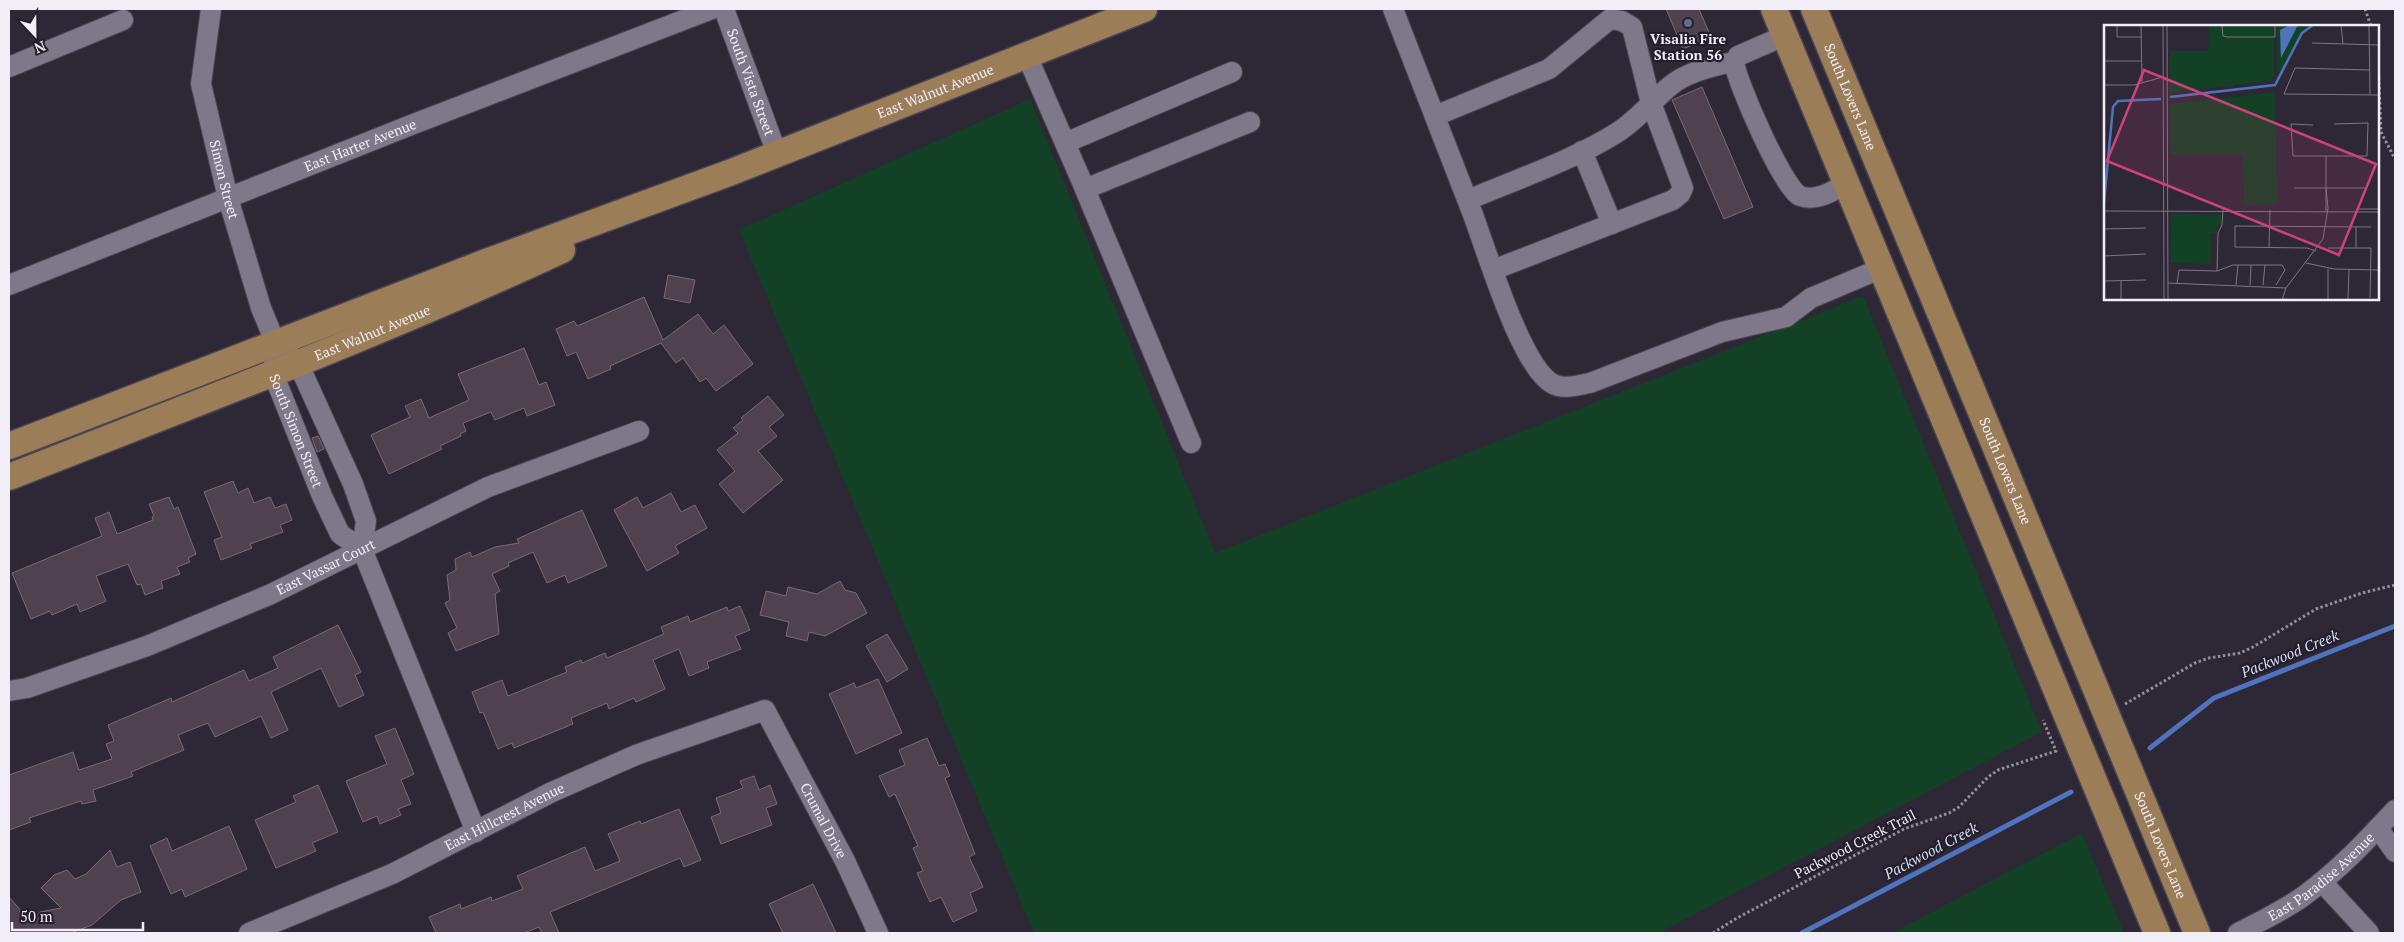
<svg xmlns="http://www.w3.org/2000/svg" width="2404" height="942" font-family="'PT Serif',serif">
<rect width="100%" height="100%" fill="#2e2736"/>
<path fill="#134125" d="M1030 99 1215 553 1863 296 2042 732 1659 933H1034L739 230Z
M2082 833 2124 933H1892Z"/>
<g fill="none" stroke-linecap="round" stroke-linejoin="round">
<path stroke="#4f73bd" stroke-width="5" d="M2150 748 2214 698 2395 626
M1802 933 2071 792"/>
</g>
<path fill="#50414e" stroke="#7a6a79" d="M1666 9H1699L1711 37 1683 49Z
M1702 87 1753 207 1724 219 1672 100Z
M668 275 695 280 690 303 664 298Z
M644 297 663 340 698 314 713 334 724 325 753 364 716 391 706 378 700 382 683 358 676 363 661 343 610 366 611 369 588 379 576 352 567 356 556 329 574 321 577 326Z
M524 348 539 385 546 382 555 405 527 416 524 408 495 420 491 412 463 423 466 431 460 434 461 436 440 446 442 449 389 474 371 435 410 417 405 406 421 399 429 418 469 400 458 374Z
M768 396 784 415 769 427 777 436 758 451 783 480 743 513 719 484 735 471 717 450 738 433 733 428 743 420 741 418Z
M318 436 324 449 317 452 312 438Z
M233 481 238 493 248 488 254 503 270 497 275 508 286 504 292 520 280 525 283 532 250 544 252 548 221 560 214 540 222 537 204 492Z
M671 493 681 512 695 505 707 528 675 546 679 553 647 571 614 510 637 497 643 508Z
M169 497 174 509 178 507 196 554 188 558 190 562 177 567 180 574 161 581 163 588 145 595 141 584 137 585 128 564 96 576 106 601 80 612 77 604 52 615 50 611 31 619 12 573 102 536 95 518 109 512 117 534 153 520 152 517 154 516 149 504Z
M582 510 607 566 568 583 565 575 547 583 533 552 508 563 509 566 492 574 500 591 495 594 499 634 456 651 448 633 457 628 445 603 450 600 447 575 456 570 455 559 470 552 472 557 495 547 519 543 517 539Z
M840 581 845 590 856 593 867 613 825 636 809 632 807 641 786 636 789 622 760 615 766 591 786 596 788 587 817 594Z
M740 606 750 630 735 636 741 649 707 662 709 668 689 676 679 649 653 660 665 689 636 702 634 698 609 709 607 703 571 718 573 724 514 748 512 743 498 749 483 712 480 713 472 692 502 680 508 696 567 672 565 667 581 660 582 663 605 653 607 658 664 634 661 627 688 616 690 622 727 607 728 611Z
M338 625 361 672 355 675 364 695 339 707 321 668 271 692 288 730 271 738 261 716 215 737 208 723 178 735 184 750 131 772 133 776 93 790 96 801 82 804 81 801 29 818 31 822 9 830V775L73 752 79 770 112 759 106 744 114 741 108 725 171 698 172 702 244 670 249 681 278 668 273 657Z
M887 634 908 669 887 682 866 646Z
M878 679 902 733 856 754 829 694 854 683 856 688Z
M395 728 414 774 401 780 411 804 398 809 401 815 380 824 377 816 363 822 346 781 387 764 375 736Z
M927 738 939 766 945 764 950 776 945 778 975 854 969 857 983 887 970 893 977 911 953 922 941 897 930 902 917 873 923 871 913 848 918 846 895 794 889 797 879 776 905 765 899 750Z
M754 776 759 790 770 785 777 804 766 808 772 825 721 844 711 817 721 813 716 798 743 788 740 781Z
M318 785 338 832 312 843 316 851 276 868 255 820 296 802 293 796Z
M679 809 701 860 684 867 680 858 550 912 559 933H542L539 927 524 933H436L429 917 460 904 461 909 491 897 492 901 523 889 517 876 585 847 595 871 620 861 608 834 640 821 641 824Z
M229 826 247 869 185 897 182 889 171 894 150 846 167 838 172 851Z
M110 850 117 867 130 862 141 892 121 900 92 925 71 933H9V897L30 921 40 912 61 908 41 888 54 875 67 870 75 879 86 874Z
M813 884 836 933H783L769 904Z"/>
<g fill="none" stroke-linecap="round" stroke-linejoin="round">
<defs>
<g id="minor">
<path id="s1" d="M211 9 201 84 228 198 261 308 276 344 273 373 322 496 340 534 362 549"/>
<path id="s2" d="M724 9 777 154"/>
<path d="M1393 9C1419 75 1445 141 1470 207 1485 244 1520 367 1553 384 1564 390 1578 385 1590 383L1722 332 1786 317 1811 298 1882 268"/>
<path d="M1786 35 1738 56 1734 62C1737 83 1784 190 1800 196 1817 202 1833 191 1847 183"/>
<path d="M1027 56 1082 182 1191 443"/>
<path d="M9 67 123 20"/>
<path d="M1435 116 1549 69 1610 19 1622 21 1632 27 1651 103 1683 188 1680 194 1673 200 1493 270"/>
<path d="M1065 143 1232 72"/>
<path d="M1582 151 1612 224"/>
<path d="M1085 189 1250 122"/>
<path d="M1468 200C1515 180 1576 159 1618 132 1637 120 1652 101 1670 86 1687 72 1712 66 1734 62"/>
<path id="s3" d="M9 285 411 125 712 9"/>
<path d="M289 355 298 363 353 484 366 521 362 549 476 832"/>
<path id="s4" d="M9 691 27 688 147 646 269 595 488 487 639 431"/>
<path d="M2378 828 2395 852"/>
<path d="M2322 882 2369 933"/>
<path id="s5" d="M249 933 392 874 552 792 636 755 765 710 845 861 878 933"/>
<path id="s6" d="M2238 933C2261 921 2285 910 2305 895 2339 870 2367 840 2395 810"/>
</g>
<g id="major">
<path d="M1774 9 2157 933"/>
<path id="s7" d="M1814 9 2197 933"/>
<path id="s8" d="M9 446 489 261 729 173 1144 9"/>
<path id="s9" d="M9 477C194 404 382 334 562 250"/>
</g>
</defs>
<use href="#minor" stroke="#4b4552" stroke-width="22"/>
<use href="#major" stroke="#4b4552" stroke-width="29"/>
<path stroke="#958f9b" stroke-width="3" stroke-dasharray="2.5 2.5" stroke-linecap="butt" d="M2365 9 2371 26
M2378 62 2381 132 2395 159
M2125 704 2195 663 2209 658 2240 653 2253 647 2316 609 2362 593 2395 585
M1713 933 1737 918 1904 829 1949 813 1959 807 1988 777 1998 770 2056 751 2043 720"/>
<use href="#minor" stroke="#7f778a" stroke-width="20"/>
<use href="#major" stroke="#9b7d58" stroke-width="26"/>
</g>
<circle fill="#5c6f8a" stroke="#241d2c" stroke-width="2" cx="1688" cy="23" r="5"/>
<g text-anchor="middle" stroke-width="4.5" stroke-linejoin="round" paint-order="stroke">
<g font-size="14" font-weight="bold" fill="#f2eef8" stroke="#241d2c">
<text x="1688" y="44">Visalia Fire<tspan x="1688" dy="16">Station 56</tspan></text>
</g>
<g font-size="14" fill="#f2eef8" stroke="#241d2c">
<text dy="5" stroke="none"><textPath href="#s2" startOffset="78">South Vista Street</textPath></text>
<text dy="5" stroke="none"><textPath href="#s8" startOffset="992">East Walnut Avenue</textPath></text>
<text dy="5" stroke="none"><textPath href="#s7" startOffset="95">South Lovers Lane</textPath></text>
<text dy="5" stroke="none"><textPath href="#s3" startOffset="378">East Harter Avenue</textPath></text>
<text dy="5" stroke="none"><textPath href="#s1" startOffset="174">Simon Street</textPath></text>
<text dy="5" stroke="none"><textPath href="#s9" startOffset="391">East Walnut Avenue</textPath></text>
<text dy="5" stroke="none"><textPath href="#s1" startOffset="438">South Simon Street</textPath></text>
<text dy="5" stroke="none"><textPath href="#s7" startOffset="500">South Lovers Lane</textPath></text>
<text dy="5" stroke="none"><textPath href="#s4" startOffset="341">East Vassar Court</textPath></text>
<text dy="5" stroke="none"><textPath href="#s5" startOffset="281">East Hillcrest Avenue</textPath></text>
<text dy="5" stroke="none"><textPath href="#s5" startOffset="688">Crumal Drive</textPath></text>
<text transform="translate(1855 844) rotate(-27)" y="5">Packwood Creek Trail</text>
<text dy="5" stroke="none"><textPath href="#s7" startOffset="905">South Lovers Lane</textPath></text>
<text dy="5" stroke="none"><textPath href="#s6" startOffset="101">East Paradise Avenue</textPath></text>
</g>
<g font-size="15" font-style="italic" fill="#d3def3" stroke="#241d2c">
<text transform="translate(2290 654) rotate(-22)" y="5">Packwood Creek</text>
<text transform="translate(1931 851) rotate(-28)" y="5">Packwood Creek</text>
</g>
</g>
<g transform="translate(2104 25)">
<rect width="275" height="275" fill="#2e2736"/>
<path d="M105 0H170V51L167 56 66 68V26H105ZM173 0H207L198 7 176 49 173 46ZM171 67 173 179 140 180 139 129H67L66 79ZM67 189 118 190 117 200H113L112 208H107V239L67 238Z" fill="#134125"/>
<path d="M186 0H194L177 33 176 5Z" fill="#4f73bd"/>
<path fill="none" stroke="#4f73bd" stroke-width="2.5" d="M66 72 171 60 198 8 209 0M0 177 9 82 14 76 57 74"/>
<path fill="none" stroke="#7c7784" stroke-width="1" d="M13 0V12H38M37 0 38 57M59 0 60 275M63 0 64 275M118 0 119 11 123 12H171V0M237 0 239 19M265 1 266 69M208 18 275 20M0 36H37M265 45 191 43 180 69 275 70M0 60H30L59 52M0 85V119M209 100 187 99 189 131H263L264 98 230 99M222 131V186M190 163H263M253 184H275M0 186 275 187M252 202V223M0 204 42 203M165 222 166 185M224 223H267L266 273M212 226 203 223 131 222V201L267 202M0 231 42 229M202 238 230 244 275 245M224 244V275M113 246 114 208 118 200 119 185M0 256 42 255M17 256V275M64 258 182 263M73 259 75 245 113 246 129 240H178L181 245 172 260M132 260 134 240M146 260 147 240M159 260 161 240M178 274 196 275M178 275 182 263 219 214 224 183 222 163M244 275 245 244"/>
<path fill="#cc437a" fill-opacity="0.15" stroke="#cc437a" stroke-width="2.5" d="M40 45 272 139 235 230 3 136Z"/>
<rect width="275" height="275" fill="none" stroke="#f2eef8" stroke-width="2.5"/>
</g>
<rect width="2404" height="942" fill="none" stroke="#f2eef8" stroke-width="20"/>
<g transform="translate(35 35) rotate(158)" stroke="#241d2c" stroke-width="4" paint-order="stroke">
<path d="M0-4L9 19L0 12L-9 19Z" fill="#f2eef8"/>
<text y="-8" font-size="14" font-weight="bold" text-anchor="middle" fill="#f2eef8">N</text>
</g>
<path d="M12 922v8h131v-8" fill="none" stroke="#f2eef8" stroke-width="2.5"/>
<text x="20" y="922" font-size="15" fill="#f2eef8" stroke="#241d2c" stroke-width="4" paint-order="stroke">50 m</text>
</svg>
